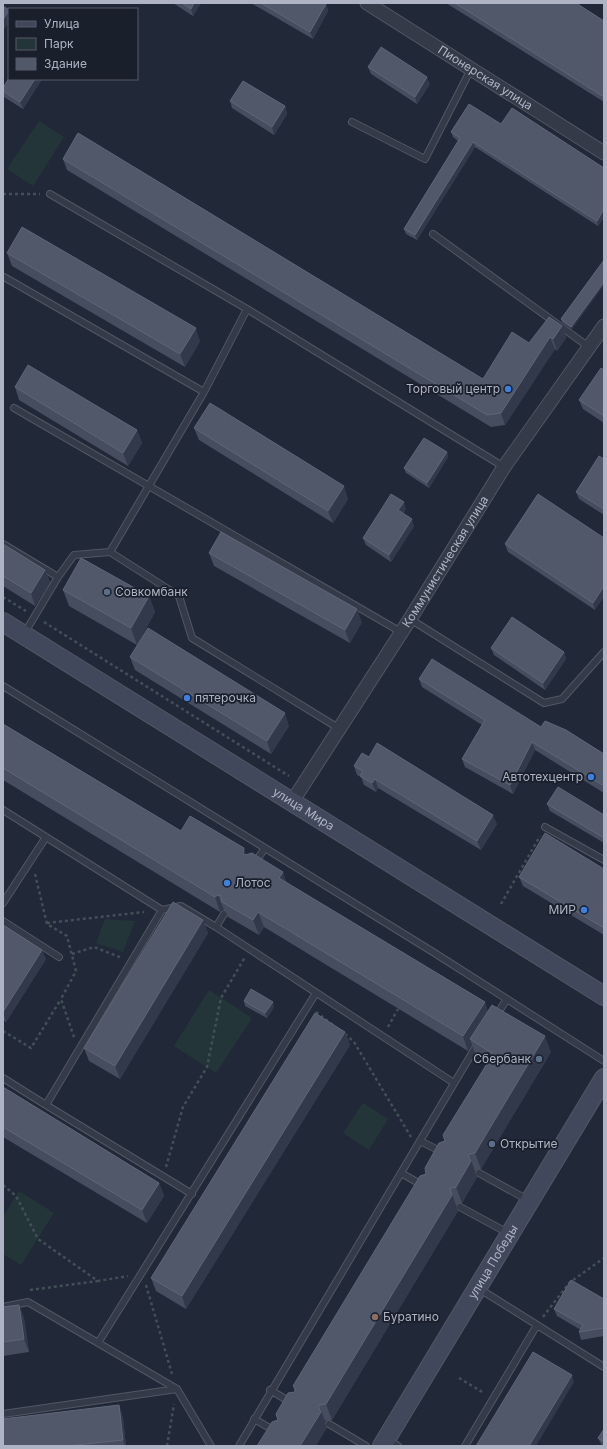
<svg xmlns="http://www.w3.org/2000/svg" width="607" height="1449" font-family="Inter,sans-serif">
<rect width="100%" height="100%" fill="#212837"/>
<path fill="#243539" d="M39 121 64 137 33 186 7 169Z
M105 919 135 921 123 952 96 943Z
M209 990 252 1018 216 1073 174 1046Z
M363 1103 388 1119 369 1150 343 1133Z
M19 1191 54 1213 21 1265 3 1254V1217Z"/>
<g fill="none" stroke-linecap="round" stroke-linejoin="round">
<defs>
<path id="lane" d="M352 122 425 159 471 69
M50 194 247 309 504 467
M433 234 589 347
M4 277 204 392
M14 408 401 632
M3 544 58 577 24 634
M110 552 204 392 247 309
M58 577 74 555 110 552 179 596 192 638 340 729
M410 619 544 703 562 699 604 652
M3 686 433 952 604 1061
M3 810 162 910 181 906 216 927 454 1083
M545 827 604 860
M254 864 265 848
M3 903 46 837
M162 910 46 1105 192 1194
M3 921 59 957
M216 927 224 914
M496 1016 507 999
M3 1078 46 1105
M420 1141 442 1152
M401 1173 422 1185
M479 1173 528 1200
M460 1207 508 1233
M478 1288 604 1367
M3 1307 28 1302 177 1389 211 1446
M98 1343 316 993
M270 1390 292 1403
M3 1414 177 1389
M254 1419 275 1431
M329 1424 366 1446
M388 1440 398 1446
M239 1446 478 1043
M465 1446 537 1325"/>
<g id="street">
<path id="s1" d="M367 3 604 153"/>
<path id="s2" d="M292 802 410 619 504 467 604 326"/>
</g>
<g id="secondary">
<path id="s3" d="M3 622 604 996"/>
<path id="s4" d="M382 1446 604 1078"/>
</g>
</defs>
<use href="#lane" stroke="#525765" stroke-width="8"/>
<use href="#street" stroke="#525765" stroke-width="15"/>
<use href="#secondary" stroke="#525765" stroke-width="20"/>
<path stroke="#405056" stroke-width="2.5" stroke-dasharray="3 3" stroke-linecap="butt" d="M3 194H40
M3 597 26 611
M44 622 289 776
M35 874 47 924 67 936 76 971 61 999 74 1037
M501 904 540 836
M47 923 144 912
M72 954 94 947 122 958
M316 1012 333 1025
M388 1027 398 1009
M3 1031 31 1048 61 999
M345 1034 354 1042 411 1137
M166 1167 183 1107 207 1067 221 998 245 957
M3 1185 16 1196 38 1239 98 1281 128 1276
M146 1285 172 1374
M30 1290 98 1281
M543 1317 569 1283 604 1258
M459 1378 484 1393
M167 1446 174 1404"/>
<use href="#lane" stroke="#343a48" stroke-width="6"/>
<use href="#street" stroke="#343a48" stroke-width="13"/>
<use href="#secondary" stroke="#42485b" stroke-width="18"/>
</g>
<path fill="#454d5f" d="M173 3H201L193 16Z
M251 3H324L326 4 328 11 313 39Z
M446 3H576L604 21V102Z
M368 67 430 84 417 104 371 74Z
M42 79 23 109 4 97 3 94V88Z
M230 101 285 106 287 114 274 135 232 108Z
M501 124 604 168V217L598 226 475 147 417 240 406 234 404 229 458 141 453 137 451 132Z
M63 159 483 379 529 343 562 326 566 338 557 351 555 349 505 425 491 427 67 170Z
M7 253 200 341 185 367 12 266Z
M604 260 572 329 562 322 561 319Z
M604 370V423L583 409 579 400Z
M15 387 137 430 142 443 128 466 19 400Z
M194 428 348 499 333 523 199 440Z
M447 452 448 457 429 488 406 473 404 468Z
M604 459V515L579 499 576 492Z
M406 509 403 514 414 526 391 562 366 545 363 538Z
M604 538 595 610 508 552 505 544Z
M3 544 45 570 50 582 35 606 3 586Z
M209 553 362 622 350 643 214 566Z
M63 590 149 596 155 612 137 645 69 606Z
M491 648 564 652 566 659 545 690 494 655Z
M130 657 289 726 271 754 135 670Z
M419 679 541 727 604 754V793L535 750 513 794 465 767 462 759 482 725 422 687Z
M3 724 181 831 246 855 283 872 286 883 488 1011 551 1052 481 1169 475 1171V1172L477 1177 462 1203 456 1205 458 1211 332 1420 325 1421V1423L327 1428 278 1420 295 1392V1391L293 1386 426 1174 445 1141 487 1063 476 1056 472 1045 468 1051 264 927 259 935 228 917 225 910H224L220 912 3 780Z
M369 757 497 824 481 850 378 788 376 792 364 785 361 777 357 775 354 766Z
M547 804 604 815V843L550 811Z
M604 869V935L523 886 519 877Z
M203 920 208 933 120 1079 89 1061 84 1048Z
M3 925 46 959 6 1022 3 1020Z
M244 1001 274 1007 267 1018 245 1006Z
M345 1032 350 1045 186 1309 156 1291 151 1278Z
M3 1087 159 1183 164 1196 147 1223 3 1137Z
M604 1299V1336L581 1340 579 1332 581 1330 557 1316 554 1309Z
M19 1305 24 1318 29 1352 3 1356V1307Z
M119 1405 123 1418 126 1446H3Z
M604 1429V1446H602L598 1438Z"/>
<path fill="#32394a" d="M194 3H201L193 16 191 9Z
M326 4 328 11 313 39 310 32Z
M9 11V22L3 31V20Z
M427 77 430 84 417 104 415 97Z
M35 79H42L23 109 20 102Z
M285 106 287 114 274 135 272 127Z
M473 142 475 147 417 240 415 235Z
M604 209V217L598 226 597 221Z
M604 282V285L572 329 571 327Z
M562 326 566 338 557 351 553 339Z
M196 328 200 341 185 367 180 354Z
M550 337 555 349 505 425 501 413Z
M137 430 142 443 128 466 123 453Z
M447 452 448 457 429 488 427 483Z
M344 486 348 499 333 523 328 511Z
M404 502 406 509 401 518 398 510Z
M412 519 414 526 391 562 389 555Z
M45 570 50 582 35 606 31 593Z
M604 586V597L595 610 593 603Z
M149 596 155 612 137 645 131 628Z
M357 609 362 622 350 643 345 630Z
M564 652 566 659 545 690 543 683Z
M285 713 289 726 271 754 267 741Z
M532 742 535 750 513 794 510 785Z
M375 779 378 788 376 792 372 783Z
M493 815 497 824 481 850 477 841Z
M244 848 249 863 243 853Z
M283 872 288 887 279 878Z
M218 895 224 910 220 912 215 897Z
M258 912 264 927 259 935 253 920Z
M203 920 208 933 120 1079 115 1066Z
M42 950 46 959 6 1022 3 1012Z
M273 1002 274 1007 267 1018 265 1013Z
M485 1002 490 1017 470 1039 472 1045 468 1051 463 1036Z
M345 1032 350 1045 186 1309 182 1296Z
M545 1036 551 1052 481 1169 475 1153Z
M469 1154 475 1171V1172L477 1177 462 1203 456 1187Z
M159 1183 164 1196 147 1223 142 1210Z
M450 1188 456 1205 458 1211 332 1420 326 1404Z
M19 1305 24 1318 29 1352 24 1339Z
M572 1375 574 1382 536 1446H529Z
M119 1405 123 1418 126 1446H125L123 1440Z
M319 1405 325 1421V1423L327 1428 316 1446H300L319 1408Z"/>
<path fill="#50586a" stroke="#5f6678" d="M182 3H194L191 9Z
M261 3H324L326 4 310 32Z
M455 3H576L604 21V97Z
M3 6 9 10 3 20Z
M381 47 427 77 415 97 368 67Z
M9 78 35 79 20 102 3 91V88Z
M243 81 285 106 272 127 230 101Z
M469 104 501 124 512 108 604 168V209L597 221 473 142 415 235 404 229 460 138 451 132Z
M78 133 483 379 512 332 529 343 549 317 562 326 553 339 550 337 501 413 487 415 63 159Z
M22 227 196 328 180 354 7 253Z
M604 260V282L571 327 561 319Z
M28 365 137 430 123 453 15 387Z
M601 368 604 370V416L579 400Z
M210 403 344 486 328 511 194 428Z
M424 438 447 452 427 483 404 468Z
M599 456 604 459V509L576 492Z
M391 494 404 502 398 510 412 519 389 555 363 538Z
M538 494 604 538V586L593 603 505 544Z
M221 532 357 609 345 630 209 553Z
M3 544 45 570 31 593 3 576Z
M81 558 149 596 131 628 63 590Z
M512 617 564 652 543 683 491 648Z
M148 628 285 713 267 741 130 657Z
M432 659 541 727 545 721 566 730 604 754V786L532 742 510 785 462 759 485 720 419 679Z
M3 724 181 831 190 816 244 848 243 853 245 855 252 853 283 872 279 878 485 1002 463 1036 258 912 253 920 222 902 221 896 218 895 215 897 3 768Z
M377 743 493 815 477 841 375 779 372 783 360 776 363 771 354 766 362 753 369 757Z
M558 787 604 815V838L547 804Z
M545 833 604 869V928L519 877Z
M173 902 203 920 115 1066 84 1048Z
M3 925 42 950 3 1012Z
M251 989 273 1002 265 1013 244 1001Z
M492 1005 545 1036 475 1153 469 1154V1157L471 1161 456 1187 450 1188 452 1195 326 1404 319 1405V1408L321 1412 300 1446H257L272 1422 278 1420 276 1414 288 1393 295 1392V1388L293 1386 420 1176 426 1174 425 1168 439 1143 445 1141 443 1135 493 1054 470 1039Z
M315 1013 345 1032 182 1296 151 1278Z
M3 1087 159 1183 142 1210 3 1127Z
M571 1280 604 1299V1328L579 1332 583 1325 554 1309Z
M19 1305 24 1339 3 1342V1307Z
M533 1352 572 1375 529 1446H476Z
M119 1405 123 1440 67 1446H3V1419Z
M604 1429V1442L598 1438Z"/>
<g fill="#3f7fe0" stroke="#1a1f2c" stroke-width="1.5">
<circle cx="508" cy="389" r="4"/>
<circle cx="187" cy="698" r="4"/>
<circle cx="591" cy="777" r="4"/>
<circle cx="227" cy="883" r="4"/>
<circle cx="584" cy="910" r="4"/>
</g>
<g fill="#5c6f8a" stroke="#1a1f2c" stroke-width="1.5">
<circle cx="107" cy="592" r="4"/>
<circle cx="539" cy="1059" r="4"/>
<circle cx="492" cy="1144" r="4"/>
</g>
<circle fill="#8d6e63" stroke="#1a1f2c" stroke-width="1.5" cx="375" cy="1317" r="4"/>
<g text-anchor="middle" stroke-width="3.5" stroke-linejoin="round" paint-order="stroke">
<g font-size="12" fill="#afb4c4" stroke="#1a1f2c">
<text dy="4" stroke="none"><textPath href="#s1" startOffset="140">Пионерская улица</textPath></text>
<text dy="4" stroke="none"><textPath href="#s2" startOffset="285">Коммунистическая улица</textPath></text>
<text dy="4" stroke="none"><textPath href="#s3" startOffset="354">улица Мира</textPath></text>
<text dy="4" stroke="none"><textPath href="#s4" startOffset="215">улица Победы</textPath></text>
</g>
<g font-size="12" fill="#afb4c4" stroke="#1a1f2c" text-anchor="start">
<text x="500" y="393" text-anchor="end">Торговый центр</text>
<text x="115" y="596">Совкомбанк</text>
<text x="195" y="702">пятерочка</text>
<text x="583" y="781" text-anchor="end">Автотехцентр</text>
<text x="235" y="887">Лотос</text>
<text x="576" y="914" text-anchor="end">МИР</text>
<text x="531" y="1063" text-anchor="end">Сбербанк</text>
<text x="500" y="1148">Открытие</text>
<text x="383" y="1321">Буратино</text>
</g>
</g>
<rect width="607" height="1449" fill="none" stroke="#afb4c4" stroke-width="8"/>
<rect x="8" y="8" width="130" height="72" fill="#1a1f2c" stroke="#565b69"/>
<rect x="16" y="21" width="20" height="6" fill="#42485b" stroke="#565b69"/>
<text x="44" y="28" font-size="12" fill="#afb4c4">Улица</text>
<rect x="16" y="38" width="20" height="12" fill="#243539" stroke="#565b69"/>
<text x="44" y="48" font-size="12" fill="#afb4c4">Парк</text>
<rect x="16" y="58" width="20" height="12" fill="#50586a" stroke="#565b69"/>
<text x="44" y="68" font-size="12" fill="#afb4c4">Здание</text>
</svg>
